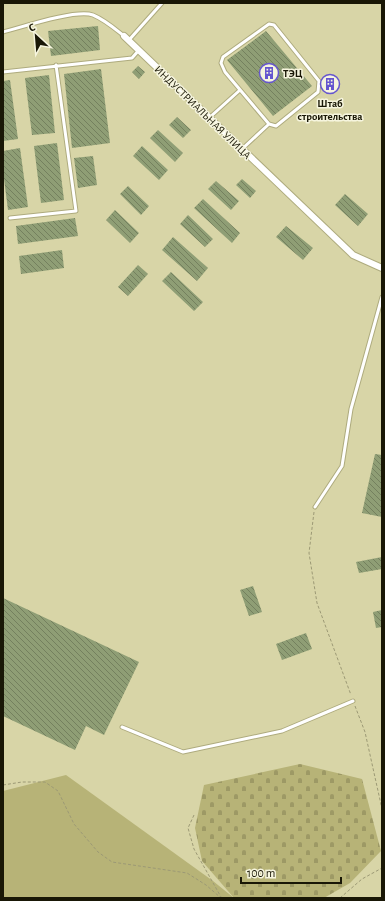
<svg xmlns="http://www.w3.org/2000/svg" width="385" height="901" font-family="'Alegreya Sans',sans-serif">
<defs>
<pattern id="cemetery-stones" width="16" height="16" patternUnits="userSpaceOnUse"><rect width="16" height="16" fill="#b7b377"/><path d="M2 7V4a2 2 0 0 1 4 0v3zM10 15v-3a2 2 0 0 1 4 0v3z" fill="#9d9965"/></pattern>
<pattern id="building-back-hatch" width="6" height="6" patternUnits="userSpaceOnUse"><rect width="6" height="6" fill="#8f9e75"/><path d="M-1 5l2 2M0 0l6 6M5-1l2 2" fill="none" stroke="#74805e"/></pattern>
</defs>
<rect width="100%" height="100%" fill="#d8d5a7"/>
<path fill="#b7b377" d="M66 775 213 881 234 898H3V791Z"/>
<path fill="url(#cemetery-stones)" d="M300 764 362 779 381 851 350 883 324 898H234L202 861 195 828 204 785Z"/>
<path fill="url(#building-back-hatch)" d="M98 26 100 50 51 56 48 31Z
M266 31 312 86 273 116 227 60Z
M138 66 145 72 139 79 132 72Z
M101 69 110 143 72 148 64 74Z
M49 75 55 133 32 135 25 78Z
M329 78 335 86 331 90 324 82Z
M10 80 18 139 3 141V81Z
M177 117 191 130 183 138 169 125Z
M158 130 183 153 175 162 150 138Z
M57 143 64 200 41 203 34 146Z
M142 146 168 170 159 180 133 156Z
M20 148 28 207 8 210 3 171V151Z
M93 156 97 185 78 188 74 158Z
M242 179 256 191 250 198 236 185Z
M216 181 239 201 231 210 208 189Z
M128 186 149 206 141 215 120 194Z
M345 194 368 214 358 226 335 205Z
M203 199 240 233 232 243 194 208Z
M115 210 139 233 130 243 106 220Z
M188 215 213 239 205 247 180 224Z
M75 218 78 236 18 244 16 226Z
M286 226 313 248 303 260 276 237Z
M173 237 208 268 197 281 162 250Z
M62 250 64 268 21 274 19 256Z
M138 265 148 274 128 296 118 287Z
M171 272 203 302 194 311 162 281Z
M375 454 382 455V517L362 513Z
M382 557V569L359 573 356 562Z
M253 586 262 612 249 616 240 590Z
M3 598 139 662 104 735 86 726 75 750 3 716Z
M382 610V627L376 628 373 612Z
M306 633 312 649 282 660 276 644Z"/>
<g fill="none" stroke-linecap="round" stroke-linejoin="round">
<defs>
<path id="service" d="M3 32C22 27 76 9 93 15 105 20 114 28 124 36
M129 40 162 3
M3 72 132 58 139 50
M209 118 240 90
M242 149 269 124 276 126 318 92 319 81 274 25 269 24 223 57 221 63 225 72 269 124
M10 218 76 211 56 65
M315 507 342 466 351 409 382 297
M122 727 183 752 282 731 353 701"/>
<path id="minor" d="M124 36 353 255 382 268"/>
</defs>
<use href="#service" stroke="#aeab7e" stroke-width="5"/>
<use href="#minor" stroke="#aeab7e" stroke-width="8"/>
<path stroke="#9c9975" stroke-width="1" stroke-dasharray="3 2" stroke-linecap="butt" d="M314 512 309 553 317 603 351 695
M355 706 365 732 382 809
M3 785 22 782H45L58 791 74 824 98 852 112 862 187 873 206 885 221 898
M194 815 188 828 194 849 221 897
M340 898 362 879 382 868"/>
<use href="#service" stroke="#fff" stroke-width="3"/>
<use href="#minor" stroke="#fff" stroke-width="6"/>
</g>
<defs>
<symbol id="building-ring" viewBox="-11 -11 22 22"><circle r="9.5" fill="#f6f5de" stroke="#6656cf" stroke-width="1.5"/><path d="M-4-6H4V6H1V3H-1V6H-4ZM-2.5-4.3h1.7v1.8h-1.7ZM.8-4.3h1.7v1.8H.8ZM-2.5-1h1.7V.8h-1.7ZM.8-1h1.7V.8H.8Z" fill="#6656cf"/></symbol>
</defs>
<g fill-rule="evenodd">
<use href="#building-ring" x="258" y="62" width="22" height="22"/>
<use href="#building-ring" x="319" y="73" width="22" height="22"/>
</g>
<g text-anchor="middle" stroke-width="3" stroke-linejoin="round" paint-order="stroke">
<g font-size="11" font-weight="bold" fill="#191706" stroke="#f6f5de" text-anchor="start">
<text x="283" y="77">ТЭЦ</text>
<text x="330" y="107" text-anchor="middle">Штаб<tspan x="330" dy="13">строительства</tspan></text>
</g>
<g font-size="11" fill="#191706" stroke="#f6f5de">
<text transform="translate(203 112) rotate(44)" y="4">ИНДУСТРИАЛЬНАЯ УЛИЦА</text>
</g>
</g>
<rect width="385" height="901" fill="none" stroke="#191706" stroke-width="8"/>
<g transform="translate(36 36) rotate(334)" stroke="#f6f5de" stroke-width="3" paint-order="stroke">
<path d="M0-3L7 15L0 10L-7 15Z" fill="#191706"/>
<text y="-6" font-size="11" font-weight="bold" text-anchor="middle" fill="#191706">С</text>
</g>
<path d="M241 877v6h100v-6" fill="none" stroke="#191706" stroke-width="2"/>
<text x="247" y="877" font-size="12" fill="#191706" stroke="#f6f5de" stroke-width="3" paint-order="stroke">100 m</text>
</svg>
